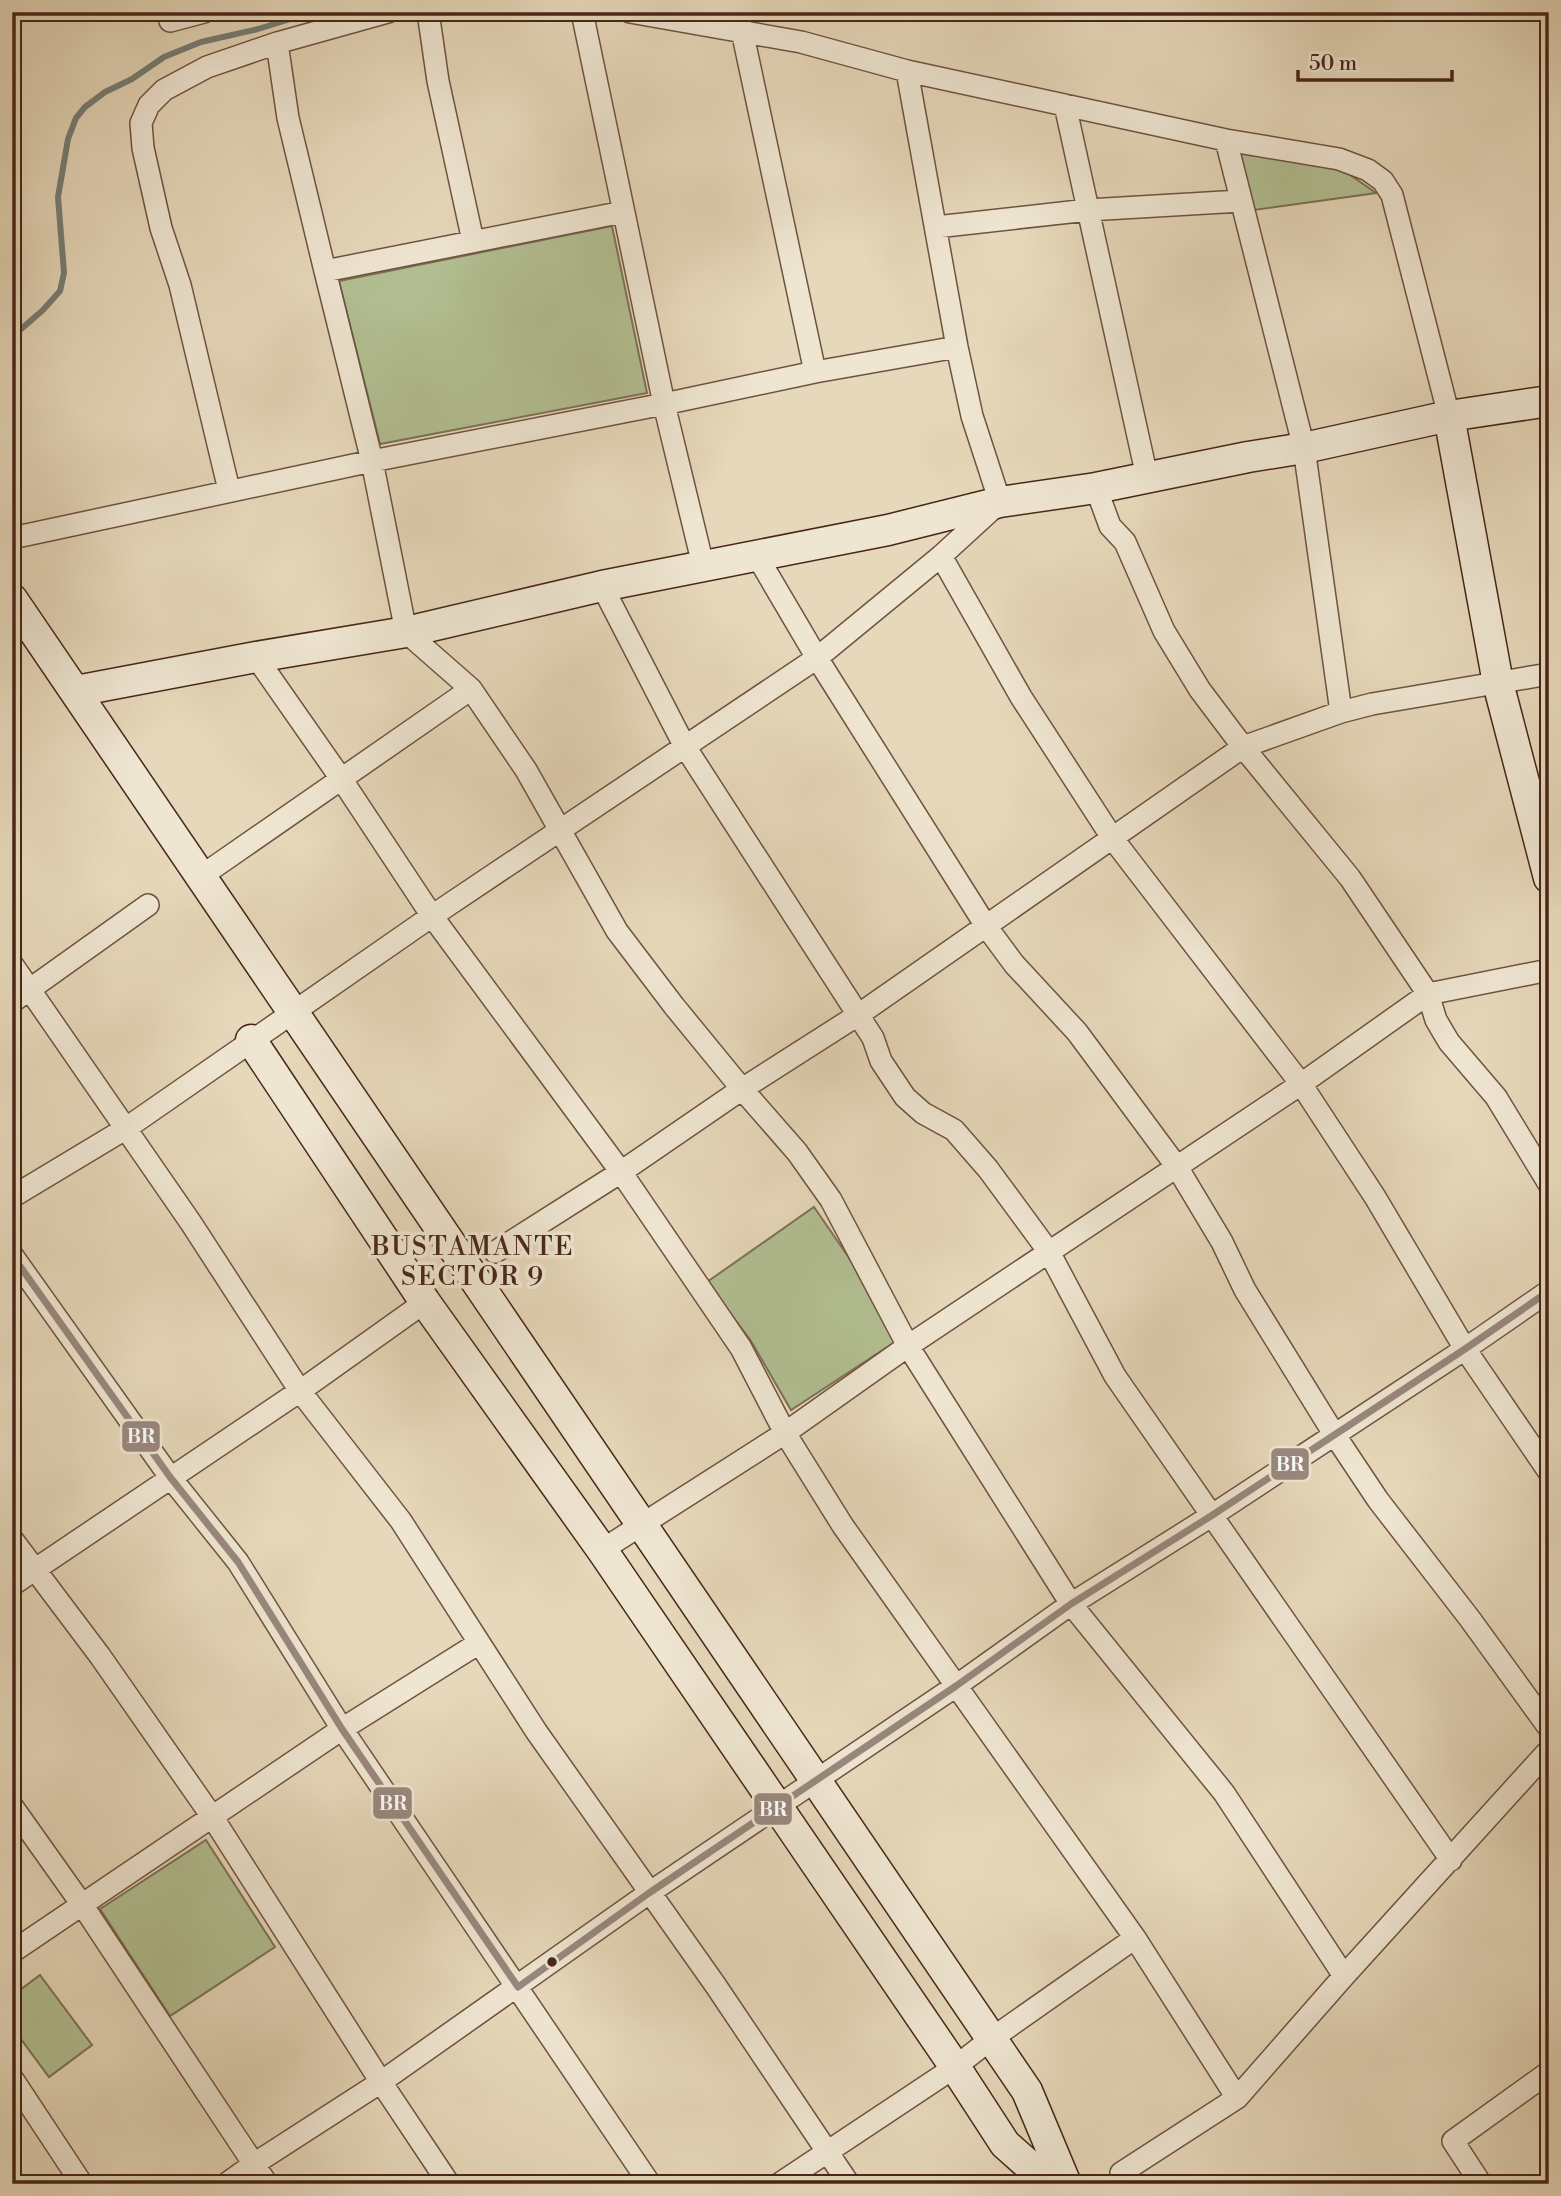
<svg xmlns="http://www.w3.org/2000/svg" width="1561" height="2196" font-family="'Libre Bodoni',serif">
<rect width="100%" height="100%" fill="#e6d8ba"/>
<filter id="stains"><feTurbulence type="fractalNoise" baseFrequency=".00286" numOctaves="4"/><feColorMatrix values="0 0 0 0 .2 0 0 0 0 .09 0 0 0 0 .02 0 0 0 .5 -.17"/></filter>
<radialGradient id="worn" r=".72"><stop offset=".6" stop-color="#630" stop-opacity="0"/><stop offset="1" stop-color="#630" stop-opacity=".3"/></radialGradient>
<path fill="#b2bf92" stroke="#7d7255" stroke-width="2" d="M1238 150 1308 162 1346 172 1376 193 1254 210Z
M612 226 647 393 380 444 339 281Z
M814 1207 854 1265 898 1340 791 1410 751 1341 707 1282Z
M206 1840 275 1947 170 2016 100 1909Z
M40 1975 92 2045 49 2077 12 2027V1996Z"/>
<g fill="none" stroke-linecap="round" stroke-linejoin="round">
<path stroke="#777e76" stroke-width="6" d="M12 337 43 310 60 291 64 273 58 197 68 139 76 118 85 107 105 92 132 79 164 57 201 42 258 29 313 12"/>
<defs>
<path id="street" d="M168 12 170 21 204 12
M428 12 438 81 473 241
M582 12 664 404 703 565
M630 12 801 42 907 71 1226 140 1339 159 1368 170 1383 181 1392 195 1449 416
M738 12 815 372
M277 43 288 118 325 271
M1065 105 1147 477
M1226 140 1304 448 1341 712
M623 212 325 271 372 461 406 632 471 689 526 770 617 931 674 1006 742 1089 797 1152 831 1200 908 1346 1071 1604 1224 1793 1344 1976
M936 227 1088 210 1241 201
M1096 488 1110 526 1125 542 1164 631 1200 690 1243 747 1350 878 1428 994 1436 1020 1449 1042 1496 1097 1549 1184
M229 490 180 285 161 228 143 148 141 123 149 105 164 90 207 67 277 43 388 12
M12 538 372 461 664 404 815 372 957 347
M757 556 817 658 986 926 1014 964 1077 1032 1177 1167 1222 1242 1245 1290 1334 1434 1378 1500 1470 1619 1549 1728
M941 556 1021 697 1113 839 1301 1084 1375 1197 1465 1349 1549 1472
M602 586 684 745 873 1038 881 1061 905 1097 923 1113 954 1130 988 1169 1049 1252 1115 1376 1451 1860
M256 657 342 780 432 916 621 1172 741 1348 785 1433 843 1526 1135 1938 1237 2098
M200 877 471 689
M12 964 191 1223 300 1391 401 1521 536 1731 716 1986 849 2184
M12 1002 148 905
M12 1197 125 1129 432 916 817 658 941 556 1000 502 972 416 957 347 907 71
M495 1252 621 1172 742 1089 858 1015 1243 747 1341 712 1372 704 1549 674
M12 1255 170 1477 238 1562 342 1729 650 2184
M12 1539 100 1656 213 1818 381 2082 449 2184
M602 1550 785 1433 908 1346 1301 1084 1428 994 1549 970
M12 1585 300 1391 425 1302
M12 1806 83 1906 267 2184
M12 1952 342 1729 479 1643
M12 2078 82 2184
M1121 2173 1237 2098 1344 1976 1549 1750
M226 2184 254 2164 381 2082 649 1893 956 1686 1071 1604 1211 1516 1465 1349 1549 1291
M779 2184 955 2067 991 2039 1135 1938
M1481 2184 1453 2141 1549 2072"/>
<path id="secondary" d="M1449 416 1498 683 1549 878
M12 599 1027 2091 1066 2184
M76 691 256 657 406 632 602 586 888 530 1000 502 1096 488 1248 457 1304 448 1449 416 1549 401
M251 1040 425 1302 602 1550 955 2067 1005 2144 1050 2184"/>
</defs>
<use href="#street" stroke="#705240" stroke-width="24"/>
<use href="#secondary" stroke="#482618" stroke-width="33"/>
<use href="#street" stroke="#efe6d2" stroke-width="21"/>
<use href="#secondary" stroke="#efe6d2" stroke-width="30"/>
<defs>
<path id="bus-1" d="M12 1255 170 1477 238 1562 342 1729 518 1987
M518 1987 649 1893 956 1686 1071 1604 1211 1516 1465 1349 1549 1291"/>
</defs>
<use href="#bus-1" stroke="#efe6d2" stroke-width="12"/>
<use href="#bus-1" stroke="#99887e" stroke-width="7"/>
</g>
<circle fill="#482618" stroke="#efe6d2" stroke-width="2.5" cx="552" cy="1962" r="6"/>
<g text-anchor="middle" stroke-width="7" stroke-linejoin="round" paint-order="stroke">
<g font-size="26" letter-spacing="2" fill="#482618" stroke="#efe6d2">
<text x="473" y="1255">BUSTAMANTE<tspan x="473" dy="30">SECTOR 9</tspan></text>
</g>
</g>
<g stroke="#efe6d2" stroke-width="2.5">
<rect x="121" y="1420" width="40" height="33" rx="7" fill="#99887e"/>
<rect x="1270" y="1447" width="40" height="34" rx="7" fill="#99887e"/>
<rect x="372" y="1786" width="41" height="34" rx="7" fill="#99887e"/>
<rect x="753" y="1792" width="40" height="34" rx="7" fill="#99887e"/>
</g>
<g font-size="19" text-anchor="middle" font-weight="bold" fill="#fff">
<text x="141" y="1443">BR</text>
<text x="1290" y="1471">BR</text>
<text x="393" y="1810">BR</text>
<text x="773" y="1816">BR</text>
</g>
<rect width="1561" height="2196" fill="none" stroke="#e6d8ba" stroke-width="42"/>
<rect x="14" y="14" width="1533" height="2168" fill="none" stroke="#482618" stroke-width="3.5"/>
<rect x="21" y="21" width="1519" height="2154" fill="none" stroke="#482618" stroke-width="2"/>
<path d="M1298 70v10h154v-10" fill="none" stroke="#482618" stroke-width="3.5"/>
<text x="1309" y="70" font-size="21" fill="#482618" stroke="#efe6d2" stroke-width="5" paint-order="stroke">50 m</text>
<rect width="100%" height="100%" filter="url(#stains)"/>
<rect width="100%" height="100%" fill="url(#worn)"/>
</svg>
